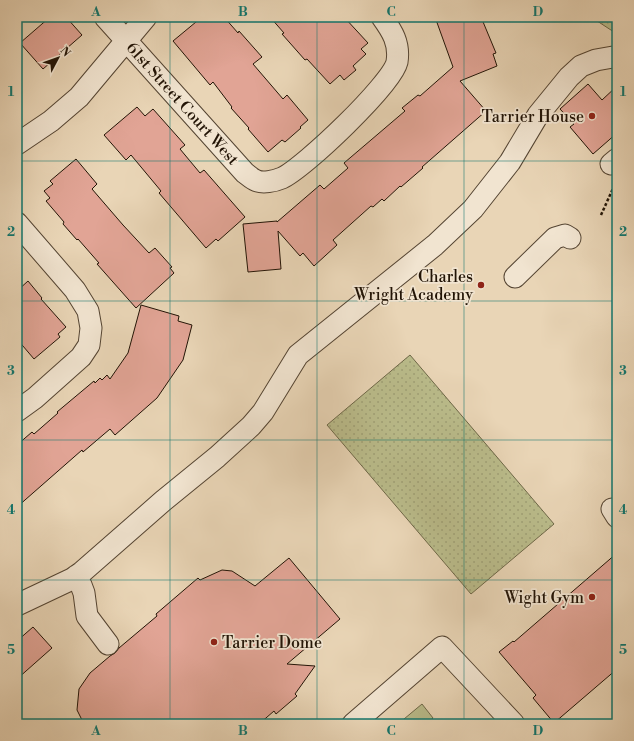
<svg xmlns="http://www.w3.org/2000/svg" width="634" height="741" font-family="'Libre Bodoni',serif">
<defs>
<pattern id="forest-crowns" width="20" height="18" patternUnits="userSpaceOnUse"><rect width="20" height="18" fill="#babc8b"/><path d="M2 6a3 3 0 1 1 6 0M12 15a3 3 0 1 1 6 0" fill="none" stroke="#a0a176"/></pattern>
<pattern id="park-dots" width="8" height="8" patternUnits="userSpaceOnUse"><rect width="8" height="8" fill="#babc8b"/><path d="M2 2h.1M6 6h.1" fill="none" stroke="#a0a176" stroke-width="1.8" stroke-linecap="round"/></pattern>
</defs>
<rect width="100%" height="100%" fill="#e9d5b6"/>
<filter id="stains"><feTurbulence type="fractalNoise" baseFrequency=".005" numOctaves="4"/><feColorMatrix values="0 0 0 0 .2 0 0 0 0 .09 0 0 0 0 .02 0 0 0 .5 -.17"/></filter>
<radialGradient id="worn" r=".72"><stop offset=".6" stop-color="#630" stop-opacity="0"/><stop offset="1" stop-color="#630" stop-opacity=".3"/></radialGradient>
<path fill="#babc8b" stroke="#6e6848" d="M422 704 433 718 426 724H398Z"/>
<path fill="url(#forest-crowns)" stroke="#6e6848" d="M591 17H617V34Z"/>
<path fill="url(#park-dots)" stroke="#6e6848" d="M410 355 554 524 471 594 327 425Z"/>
<path fill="#e1a495" stroke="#221406" d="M50 17H66L82 35 43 69 20 43Z
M202 17H224L238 33 239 31 262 57 253 64 283 99 287 95 308 120 300 127 301 128 285 142 282 140 268 152 248 129 249 128 231 108 232 107 213 82 210 85 173 41Z
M270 17H344L368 43 361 49 366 54 353 66 356 70 344 80 340 75 330 84 307 59 305 60 282 34 284 33Z
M435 17H481L496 53 493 54 497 66 460 81 486 111 422 167 423 168 401 187 400 186 384 201 382 199 373 207 371 206 333 240 337 245 314 266 303 253 300 256 278 231 281 269 248 272 243 224 277 221V222L320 185 324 189 348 168 344 163 405 111 402 108 418 95 420 96 453 67Z
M588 84 602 100 617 86V133L593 154 570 127 574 124 560 109Z
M137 107 145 116 153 109 185 145 180 149 200 173 204 170 245 217 218 241 216 239 206 248 159 193 161 191 131 155 126 160 104 135Z
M76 159 97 184 92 189 123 225 149 253 155 248 172 267 170 268 174 273 136 308 97 264 99 263 78 239 77 240 63 224 64 222 46 201 50 198 44 191 53 184 50 181Z
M28 281 42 298 41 299 66 327 58 334 60 337 34 359 17 339V291Z
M141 305 179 316 178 321 192 325 183 360 157 398 115 435 110 429 83 452 82 450 17 507V445L32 432 34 434 58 413 57 412 94 381 95 383 100 378 102 380 107 375 110 379 128 353Z
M617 553V669L554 723 533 698 536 695 499 652 513 641 514 642Z
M289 558 340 619 287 664 315 666 295 694 297 696 276 714 274 711 259 724H84L77 710 79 689 90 673 110 656 115 653 119 648 157 616 156 614 198 578 200 580 222 570 232 571 255 586Z
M33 627 52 648 17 679V641Z"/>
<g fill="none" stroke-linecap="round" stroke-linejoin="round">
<defs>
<path id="minor" d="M105 17 245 173C248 175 252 179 255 180 262 184 275 181 282 178 304 168 392 84 397 62 400 43 392 31 382 17
M17 144 51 121 79 97 146 17
M611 164 617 159
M17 223 75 290 88 311 91 328 89 345 81 357 35 398 17 411
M515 277 555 238 565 235 570 238
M612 509 617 517
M76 576 81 585 84 593 87 616 108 644
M17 605 72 579 82 572 163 501 217 457 251 426 263 412 298 355 435 245 473 209 510 162 538 115 569 77 581 66 596 60 613 57H617
M353 724 442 647 514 724"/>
</defs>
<use href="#minor" stroke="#544432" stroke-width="23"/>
<path stroke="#221406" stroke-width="2.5" stroke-dasharray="3 2" stroke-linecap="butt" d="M601 215 615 184"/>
<use href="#minor" stroke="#f1e4d0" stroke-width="21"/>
</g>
<path fill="none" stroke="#0f766e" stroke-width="1" stroke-opacity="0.55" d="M170 17V724M317 17V724M464 17V724M17 161H617M17 301H617M17 440H617M17 580H617"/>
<g fill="#8f2418" stroke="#f1e4d0" stroke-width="1.5">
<circle cx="592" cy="116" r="4"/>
<circle cx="481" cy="285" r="4"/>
<circle cx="592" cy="597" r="4"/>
<circle cx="214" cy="642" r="4"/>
</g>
<g text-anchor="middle" stroke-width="3.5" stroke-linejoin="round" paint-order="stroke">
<g font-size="16" fill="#221406" stroke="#f1e4d0">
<text transform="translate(183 103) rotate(48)" y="6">61st Street Court West</text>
</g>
<g font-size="16" fill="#221406" stroke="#f1e4d0" text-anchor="end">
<text x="584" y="122">Tarrier House</text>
<text x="473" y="282">Charles<tspan x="473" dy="18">Wright Academy</tspan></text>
<text x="584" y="603">Wight Gym</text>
<text x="222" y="648" text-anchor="start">Tarrier Dome</text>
</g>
</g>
<rect width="634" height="741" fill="none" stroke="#e9d5b6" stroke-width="44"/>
<g transform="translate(58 58) rotate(49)" stroke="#f1e4d0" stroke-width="3" paint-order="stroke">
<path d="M0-3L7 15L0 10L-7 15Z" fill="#221406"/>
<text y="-6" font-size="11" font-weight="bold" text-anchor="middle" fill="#221406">N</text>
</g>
<rect x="22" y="22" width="590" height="697" fill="none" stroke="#0f766e" stroke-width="1.5"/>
<g font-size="13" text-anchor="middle" font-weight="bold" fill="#0f766e">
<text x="96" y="16">A</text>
<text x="243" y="16">B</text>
<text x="391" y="16">C</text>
<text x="538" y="16">D</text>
<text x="11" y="96">1</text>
<text x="623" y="96">1</text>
<text x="11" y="236">2</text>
<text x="623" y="236">2</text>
<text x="11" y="375">3</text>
<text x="623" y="375">3</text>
<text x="11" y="514">4</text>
<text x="623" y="514">4</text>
<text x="11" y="654">5</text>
<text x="623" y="654">5</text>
<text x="96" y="735">A</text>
<text x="243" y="735">B</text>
<text x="391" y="735">C</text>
<text x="538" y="735">D</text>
</g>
<rect width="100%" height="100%" filter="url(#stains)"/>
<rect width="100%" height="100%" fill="url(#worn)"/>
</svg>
